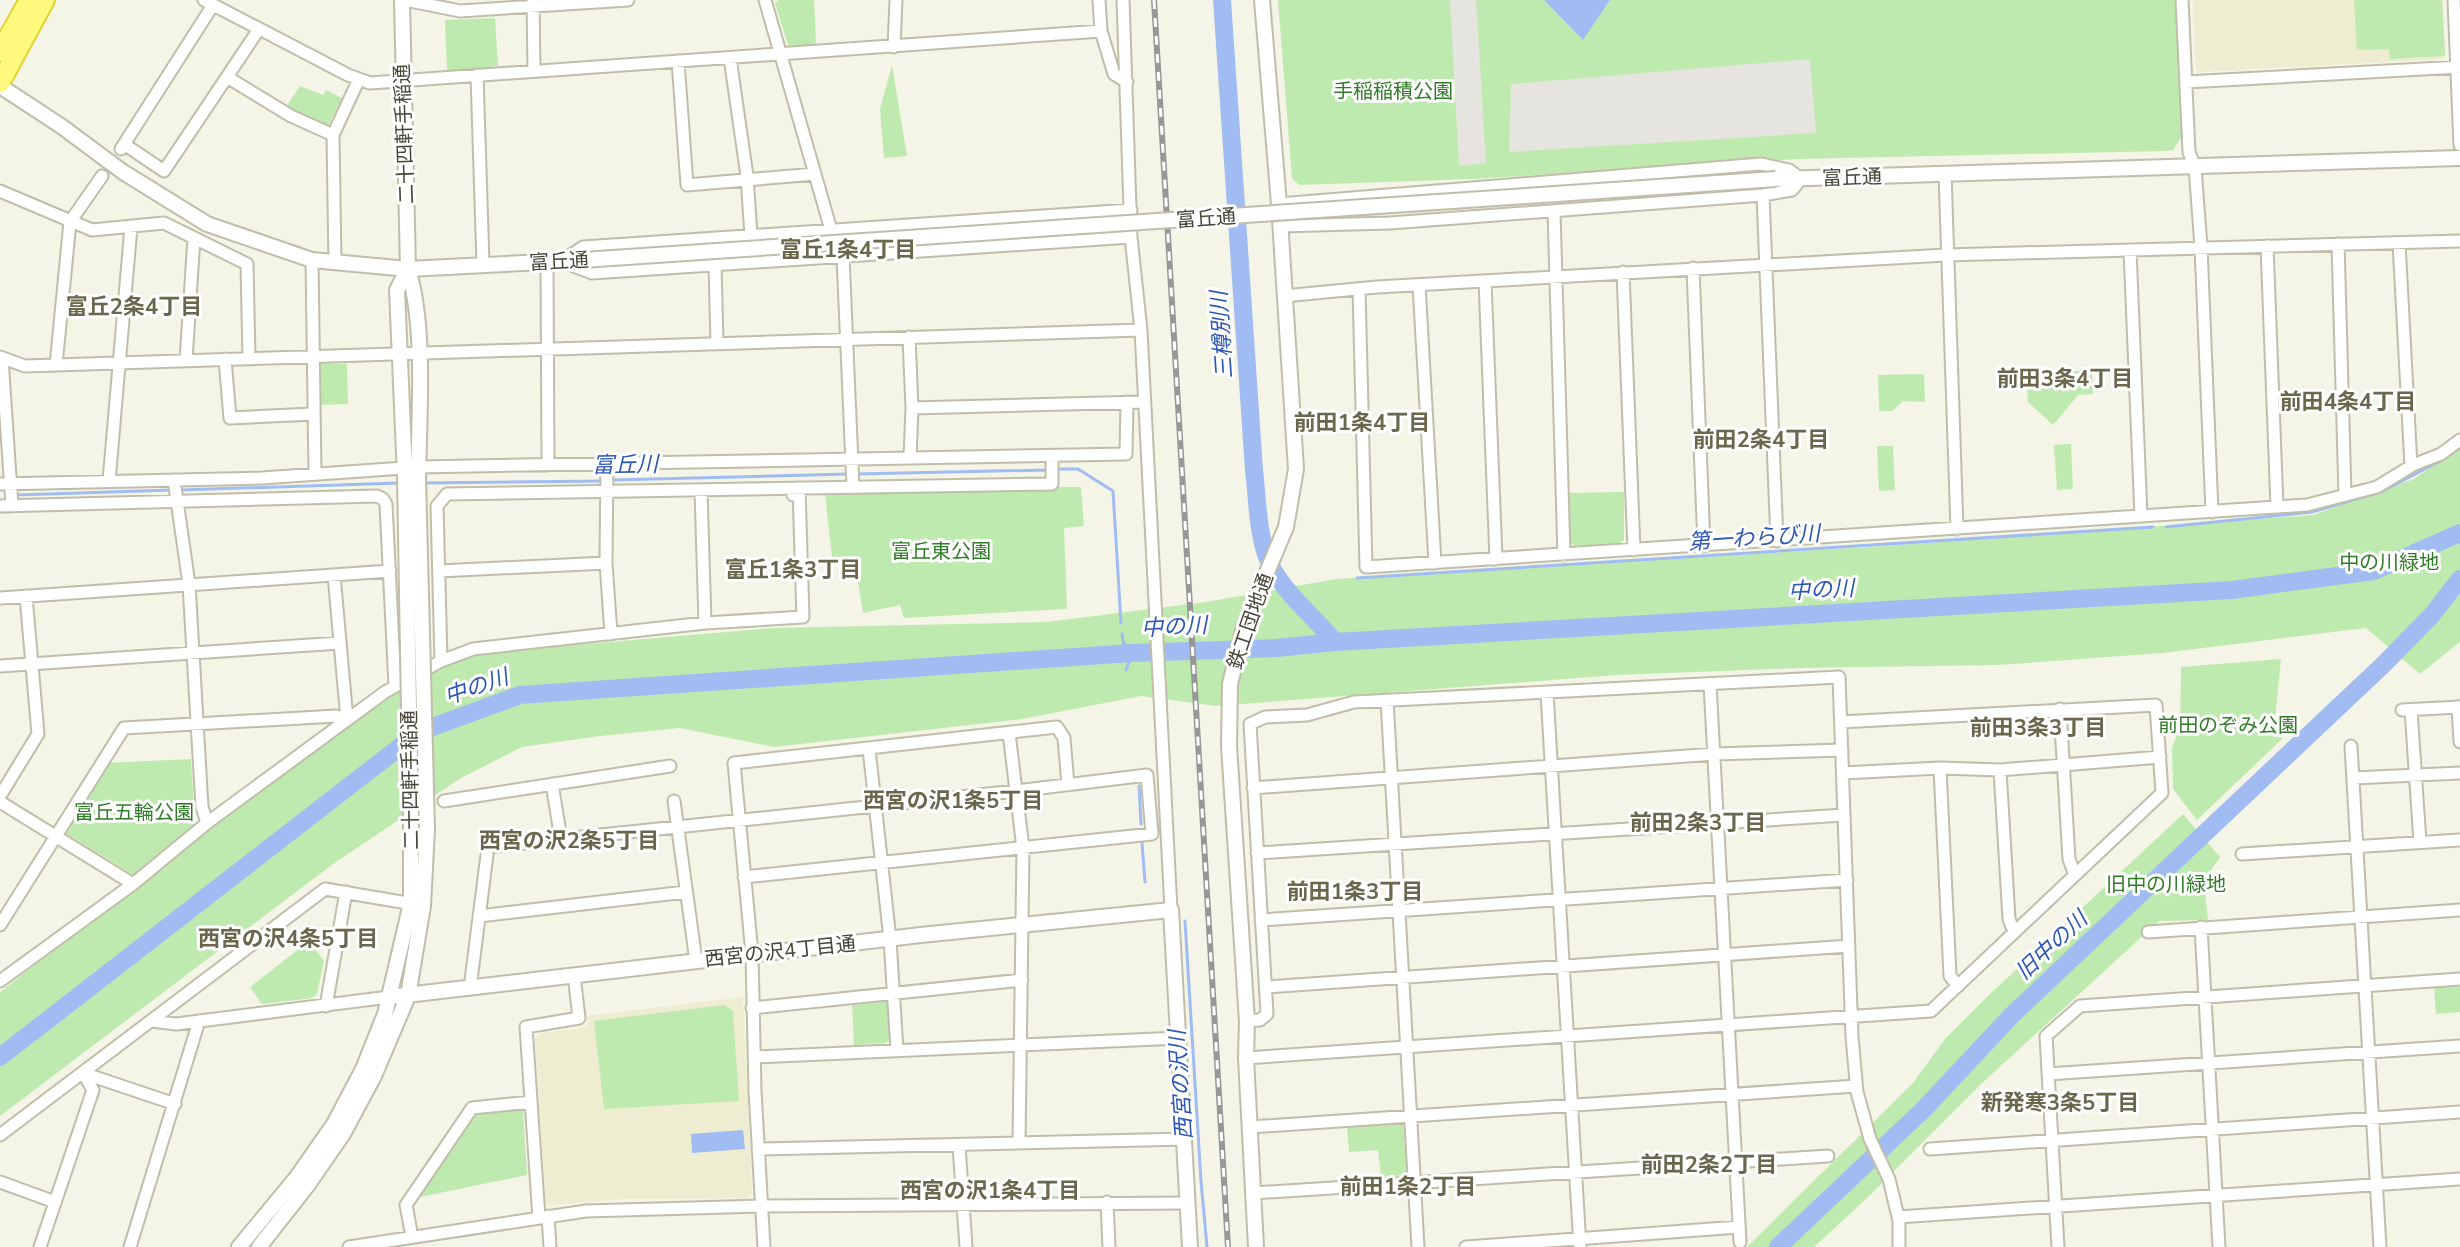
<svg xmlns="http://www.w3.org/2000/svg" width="2460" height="1247" font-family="'Nunito Sans','Noto Sans JP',sans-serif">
<rect width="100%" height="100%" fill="#f4f4e7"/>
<path fill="#eeedd1" d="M2193 0H2443L2446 57 2443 59 2199 72 2196 69Z
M743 997 752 1193 747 1198 624 1199 546 1205 535 1038 542 1033 588 1027 586 1016Z"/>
<path fill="#bfeaaf" d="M779 0H814L816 46 791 48 788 45 775 3Z
M1278 0H2175L2182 136 2173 150 2166 151 1798 159 1472 179 1299 185 1292 178Z
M2354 0H2442L2445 56 2390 59 2389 49 2357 50Z
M495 18 498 66 447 72 445 20Z
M892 65 907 156 884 158 880 109Z
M300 86 323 95 326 90 342 98 329 124 325 126 286 107Z
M316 364H347L348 404 317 405Z
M2092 370 2093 394 2078 395 2053 425 2028 402 2027 379 2032 374Z
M1924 374 1925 402 1903 401 1892 411H1879L1878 375Z
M2071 444 2073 489 2057 490 2054 445Z
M1877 446H1893L1895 490 1879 491Z
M2460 447V642L2420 674 2366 628 2162 653 1999 665 1800 668 1616 675 1216 706 1141 696 1022 719 774 747 680 728 600 736 522 747 461 778 333 864 0 1116V992L253 794 387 696 469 654 772 628 1047 622 1206 602 1336 579 1872 547 2313 515 2414 479Z
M943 486 1081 487 1084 526 1064 528 1067 609 904 618 900 605 863 613 854 557H832L825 494Z
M1624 492V540L1620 543 1574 546 1570 542 1569 493Z
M2281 659 2275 719 2282 739 2197 820 2173 789 2172 748 2180 726 2181 667Z
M191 759 195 825 137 873 134 875 65 833 105 763Z
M2183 814 2220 857 2204 881 2208 920 2159 921 1981 1084 1867 1198 1814 1247H1747L1913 1083 1945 1039 1990 994Z
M309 941 324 961 317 994 312 998 262 1004 250 987Z
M2460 984V1012L2436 1014 2434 986Z
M884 1001 888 1003 890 1040 885 1043 854 1045 852 1005Z
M724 1005 733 1011 739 1101 604 1109 594 1021Z
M517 1107 523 1110 527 1175 420 1197 469 1120 479 1111Z
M1403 1122 1407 1175 1381 1177 1378 1150 1349 1152 1347 1126Z"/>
<path fill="#e5e4df" d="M1450 0H1476L1486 163 1459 166Z
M1810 59 1816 133 1509 152 1511 84Z"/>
<path fill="#a1bcf3" d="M1544 0H1610L1583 40Z
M743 1130 745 1149 692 1153 691 1134Z"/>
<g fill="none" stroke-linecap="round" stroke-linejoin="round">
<path stroke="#a1bcf3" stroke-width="3" d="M1055 469H1078L1113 491 1121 623
M855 474 1048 470
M612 480 848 474
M424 483 604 481
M180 490 400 483
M16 495 172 490
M2166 527 2312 512 2381 492 2444 459 2460 447
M1357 578 2153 527
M1122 634 1123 642 1132 653 1126 670
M1139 786 1141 824
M1142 843 1145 882
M1185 921 1201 1181 1207 1247"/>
<path stroke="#a1bcf3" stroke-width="18" d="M1222 0 1254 470C1258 502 1257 542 1273 570 1289 597 1315 618 1335 642
M0 1057 419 732 520 695 1132 653 1276 648 1335 642 2232 590 2374 571 2460 533
M1778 1247 1924 1109 2011 1016 2384 664 2431 616 2460 579"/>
<defs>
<path id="minor" d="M204 0 348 75 370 83 1101 31
M405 0 460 11 628 0
M533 0 534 71
M765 0 831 230
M1099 0 1101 31 1114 74 1127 82
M1123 0 1131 237 1141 330 1171 910
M2182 0 2189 152 2195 167 2201 247 2212 512
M2454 0 2460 145
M894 47 896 0
M730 58 747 176 751 236
M678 61 687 185 815 174
M477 75 483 263
M227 77 291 116 333 135
M2186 82 2460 67
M124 144 164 171 259 29
M121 149 213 5
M1945 174 1957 529
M0 191 92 230 164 223 247 264 249 358
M1763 195 1777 541
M1279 204 1761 164 1789 170 1801 179 1792 190 1763 195 1390 223 1280 226
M1554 211 1564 555
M2399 243 2411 466
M2338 244 2345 495
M2267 246 2277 507
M2130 250 2141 516
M843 257 853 487
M312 260 315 474
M562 261 583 247 1131 210
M547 262 548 465
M335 263 333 135 359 79
M566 263 592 273 1131 237
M715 265 717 343
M1693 268 1704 546
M1623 272 1634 550
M1485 281 1496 559
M1419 285 1435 563
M1359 289 1366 567 2307 505 2377 487 2413 465 2441 454 2460 440
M1284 296 1377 287 1946 255 2460 241
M909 337 912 408 910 458
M0 357 25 366 1141 330
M2 358 12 506
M225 359 230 418 313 414
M186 360 194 238
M56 365 70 222 102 176
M912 408 1144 402
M607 463 606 563 611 634
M174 480 189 584 202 807 207 823
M109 481 131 227
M0 484 262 478 418 467 1126 454 1127 402
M701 490 705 623
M0 506 377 496 383 499 386 504 395 686
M439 571 606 563
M0 598 390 571
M441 661 437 506 447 494 1052 484V456
M0 666 340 643
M1710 684 1740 1242
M1547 693 1580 1247
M1387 700 1418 1247
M2458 707 2460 742
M2060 709 2069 859 2075 875
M2402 710 2460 707
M2411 710 2420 842
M1009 733 1023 848 1019 1143
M2351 746 2380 1247
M869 749 890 939 897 1050
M1940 768 1950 976 1958 986
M2000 770 2009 919 2014 932
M1843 773 1940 768 2000 770 2160 757
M2353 778 2460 773
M552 784 561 839
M1253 788 1714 754 1842 750
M0 796 38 734 26 596
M444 801 670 766
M674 801 696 961
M0 802 133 884
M1257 853 1844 815
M2242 854 2460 840
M479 916 686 892
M1261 920 1847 880
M0 925 124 728 336 716 347 720 334 575
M2201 927 2219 1247
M2148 932 2460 910
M0 981 133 884 207 823 385 692 441 661 473 649 705 623 803 617 799 488 793 495
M1267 987 1849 946
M470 988 488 847 1016 791 1147 775 1152 834 744 877
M326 1006 346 892
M752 1008 1022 980
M152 1021 176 1024 389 997
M1247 1021 1260 1020 1267 1014 1250 724 1265 717 1307 715 1354 702 1839 677 1852 1037 1857 1092 1870 1139 1889 1179 1899 1221V1247
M754 1057 1179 1038
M1246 1058 1931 1011 2162 793 2156 705 1841 722
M83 1073 175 1104
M2048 1074 2460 1046
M1250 1127 1856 1086
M0 1135 325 889 419 905
M959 1146 966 1247
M758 1149 1185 1139
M1930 1149 2460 1112
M0 1182 55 1202
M1253 1193 1828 1156
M1107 1202 1109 1247
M548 1216 550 1247
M1898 1217 2460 1179
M539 1218 526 1027 579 1018 574 975
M412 1237 406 1205 472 1108 531 1102
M40 1247 93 1090 83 1073
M130 1247 199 1021
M349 1247 586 1211 761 1206 1187 1203
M764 1247 755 1091 752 954 734 763 1057 727 1064 738 1068 785
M1466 1247 1739 1227
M2058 1247 2046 1036 2080 1006 2460 979"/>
<path id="tertiary" d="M402 0 408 269C426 326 419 416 418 478
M0 86 61 126 123 172 207 224 312 260 408 269 583 260
M1776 179 2460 158
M405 477 397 290 408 269
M389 997 921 935 1171 910 1190 1247
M239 1247 297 1177 334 1124 363 1069 385 1014 411 903V823
M259 1247 307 1186 343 1134 374 1076 408 996 423 906 427 829
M1256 1247 1246 1058 1247 1021 1229 746 1230 684 1244 627 1286 527 1296 469 1279 204 1262 0"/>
<path id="trunk" d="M0 52 29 0
M0 83 45 0"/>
</defs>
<use href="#minor" stroke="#c0bea9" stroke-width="15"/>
<use href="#tertiary" stroke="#c0bea9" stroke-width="18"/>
<use href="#trunk" stroke="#e3d233" stroke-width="22"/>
<use href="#minor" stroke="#fff" stroke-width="11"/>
<use href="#tertiary" stroke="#fff" stroke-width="14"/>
<use href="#trunk" stroke="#fff97e" stroke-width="18"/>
<defs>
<path id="rail" d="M1154 0 1228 1247"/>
</defs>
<use href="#rail" stroke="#979797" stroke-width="6"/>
<use href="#rail" stroke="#fff" stroke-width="3" stroke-dasharray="9" stroke-linecap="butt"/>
<defs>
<path id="tertiary-bridge" d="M583 260 1776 179
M405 477 411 823
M418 478 427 829"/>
</defs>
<use href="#tertiary-bridge" stroke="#c0bea9" stroke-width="18" stroke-linecap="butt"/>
<use href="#tertiary-bridge" stroke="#fff" stroke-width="14"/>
</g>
<g text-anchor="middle" stroke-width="6" stroke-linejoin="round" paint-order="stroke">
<g font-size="20" fill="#307c27" stroke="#fff">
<text x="1393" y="98">手稲稲積公園</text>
<text x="941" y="558">富丘東公園</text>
<text x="2389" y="569">中の川緑地</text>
<text x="2228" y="732">前田のぞみ公園</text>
<text x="134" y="819">富丘五輪公園</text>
<text x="2166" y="891">旧中の川緑地</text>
</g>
<g font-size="20" fill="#484536" stroke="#fff">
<text transform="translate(404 134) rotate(-92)" y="7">二十四軒手稲通</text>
<text transform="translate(1852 177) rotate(-2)" y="7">富丘通</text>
<text transform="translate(1206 218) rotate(-4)" y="7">富丘通</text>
<text transform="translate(559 261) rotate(-3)" y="7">富丘通</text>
<text transform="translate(1250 621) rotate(-71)" y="7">鉄工団地通</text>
<text transform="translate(410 780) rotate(-91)" y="7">二十四軒手稲通</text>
<text transform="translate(780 951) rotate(-6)" y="7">西宮の沢4丁目通</text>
</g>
<g font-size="22" font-weight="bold" fill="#6b674d" stroke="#fff">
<text x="848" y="257">富丘1条4丁目</text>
<text x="134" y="314">富丘2条4丁目</text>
<text x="2065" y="386">前田3条4丁目</text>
<text x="2348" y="409">前田4条4丁目</text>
<text x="1362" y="430">前田1条4丁目</text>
<text x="1761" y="447">前田2条4丁目</text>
<text x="793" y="577">富丘1条3丁目</text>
<text x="2038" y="735">前田3条3丁目</text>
<text x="953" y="808">西宮の沢1条5丁目</text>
<text x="1698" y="830">前田2条3丁目</text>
<text x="569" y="848">西宮の沢2条5丁目</text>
<text x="1355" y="899">前田1条3丁目</text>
<text x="288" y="946">西宮の沢4条5丁目</text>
<text x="2060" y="1110">新発寒3条5丁目</text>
<text x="1709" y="1172">前田2条2丁目</text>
<text x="1408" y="1194">前田1条2丁目</text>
<text x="990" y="1198">西宮の沢1条4丁目</text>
</g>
<g font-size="22" font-style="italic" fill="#2b56b8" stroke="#fff">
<text transform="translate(1221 335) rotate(-94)" y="8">三樽別川</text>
<text transform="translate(625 464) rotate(-1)" y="8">富丘川</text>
<text transform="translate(1754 537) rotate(-4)" y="8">第一わらび川</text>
<text transform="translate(1821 589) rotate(-3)" y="8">中の川</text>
<text transform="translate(1174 626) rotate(-3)" y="8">中の川</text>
<text transform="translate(476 686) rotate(-19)" y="8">中の川</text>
<text transform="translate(2051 945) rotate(-43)" y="8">旧中の川</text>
<text transform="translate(1180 1085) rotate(-94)" y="8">西宮の沢川</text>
</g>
</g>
</svg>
